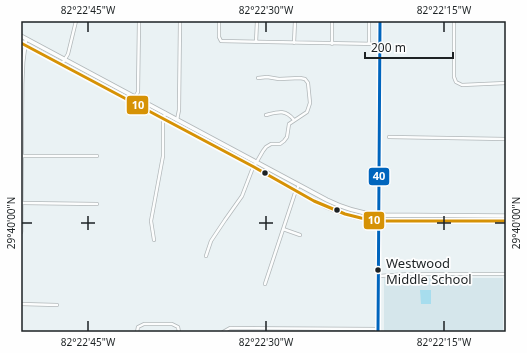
<svg xmlns="http://www.w3.org/2000/svg" width="527" height="353" font-family="'Noto Sans',sans-serif">
<rect width="100%" height="100%" fill="#eaf2f4"/>
<path fill="#d5e6eb" d="M384 278H503V332H384Z"/>
<path fill="#a7ddee" d="M420 290H431V304H421Z"/>
<g fill="none" stroke-linecap="round" stroke-linejoin="round">
<defs>
<path id="minor" d="M219 21V37L221 41 379 44
M369 21V44
M454 21V77L456 82 462 85 506 83
M256 42 257 21
M294 43 295 21
M332 44V21
M62 64 68 54 76 21
M132 102 138 92 139 21
M266 115C278 112 285 109 294 120
M177 120 179 110 180 21
M389 137 506 139
M22 156H97
M22 203 97 204
M283 229 300 235
M154 240 151 221 163 156V123L165 113
M206 256 211 241 225 220 242 196 252 170 263 151 266 147 271 144H280L284 141 287 137 289 124 307 112 310 103 308 83 305 79 300 78 279 79 267 77 258 78
M379 276 409 274H506
M265 284 295 193 299 185
M21 304 57 305
M137 332 138 327 144 324H172L178 327 179 332
M223 332 230 328 378 329"/>
<path id="tertiary" d="M21 232 22 84 23 62 26 39"/>
<path id="secondary" d="M21 36 327 200C343 208 360 213 378 215L506 216
M21 43C54 59 85 77 117 94 163 119 209 143 254 167 294 189 332 217 378 221H506
M378 332 380 21"/>
</defs>
<use href="#minor" stroke="#b2b8ba" stroke-width="4"/>
<use href="#tertiary" stroke="#b2b8ba" stroke-width="4.5"/>
<use href="#secondary" stroke="#b2b8ba" stroke-width="5"/>
<use href="#minor" stroke="#fcfdfd" stroke-width="2.5"/>
<use href="#tertiary" stroke="#fcfdfd" stroke-width="3"/>
<use href="#secondary" stroke="#fcfdfd" stroke-width="3.5"/>
<defs>
<path id="bus-1" d="M21 43 254 167 314 201 345 214 361 218 378 221H506"/>
<path id="bus-2" d="M378 332 380 21"/>
</defs>
<use href="#bus-1" stroke="#fefefe" stroke-width="6"/>
<use href="#bus-2" stroke="#fefefe" stroke-width="6"/>
<use href="#bus-1" stroke="#d69205" stroke-width="3"/>
<use href="#bus-2" stroke="#0065bd" stroke-width="3"/>
</g>
<path fill="none" stroke="#1d2224" stroke-width="1.5" d="M88 22V32M266 22V32M444 22V32M88 216V230M266 216V230M444 216V230M22 223H32M81 223H95M259 223H273M437 223H451M495 223H505M88 321V331M266 321V331M444 321V331"/>
<g fill="#1d2224" stroke="#fefefe" stroke-width="1.5">
<circle cx="265" cy="173" r="3.5"/>
<circle cx="337" cy="210" r="3.5"/>
<circle cx="378" cy="270" r="3.5"/>
</g>
<g text-anchor="middle" stroke-width="3.5" stroke-linejoin="round" paint-order="stroke">
<g font-size="13" fill="#1d2224" stroke="#fefefe" text-anchor="start">
<text x="386" y="268">Westwood<tspan x="386" dy="16">Middle School</tspan></text>
</g>
</g>
<g stroke="#fefefe" stroke-width="1.5">
<rect x="126" y="95" width="23" height="20" rx="4" fill="#d69205"/>
<rect x="368" y="167" width="22" height="19" rx="4" fill="#0065bd"/>
<rect x="363" y="211" width="22" height="19" rx="4" fill="#d69205"/>
</g>
<g font-size="11" text-anchor="middle" font-weight="bold" fill="#fff">
<text x="138" y="109">10</text>
<text x="379" y="180">40</text>
<text x="374" y="224">10</text>
</g>
<rect width="527" height="353" fill="none" stroke="#fefefe" stroke-width="44"/>
<path d="M365 52v6h88v-6" fill="none" stroke="#1d2224" stroke-width="2"/>
<text x="371" y="52" font-size="12" fill="#1d2224" stroke="#fefefe" stroke-width="3" paint-order="stroke">200 m</text>
<rect x="22" y="22" width="483" height="309" fill="none" stroke="#1d2224" stroke-width="1.5"/>
<g font-size="10" text-anchor="middle" fill="#1d2224">
<text x="88" y="14">82°22'45"W</text>
<text x="266" y="14">82°22'30"W</text>
<text x="444" y="14">82°22'15"W</text>
<text transform="translate(11 223) rotate(-90)" y="4">29°40'00"N</text>
<text transform="translate(516 223) rotate(-90)" y="4">29°40'00"N</text>
<text x="88" y="346">82°22'45"W</text>
<text x="266" y="346">82°22'30"W</text>
<text x="444" y="346">82°22'15"W</text>
</g>
</svg>
